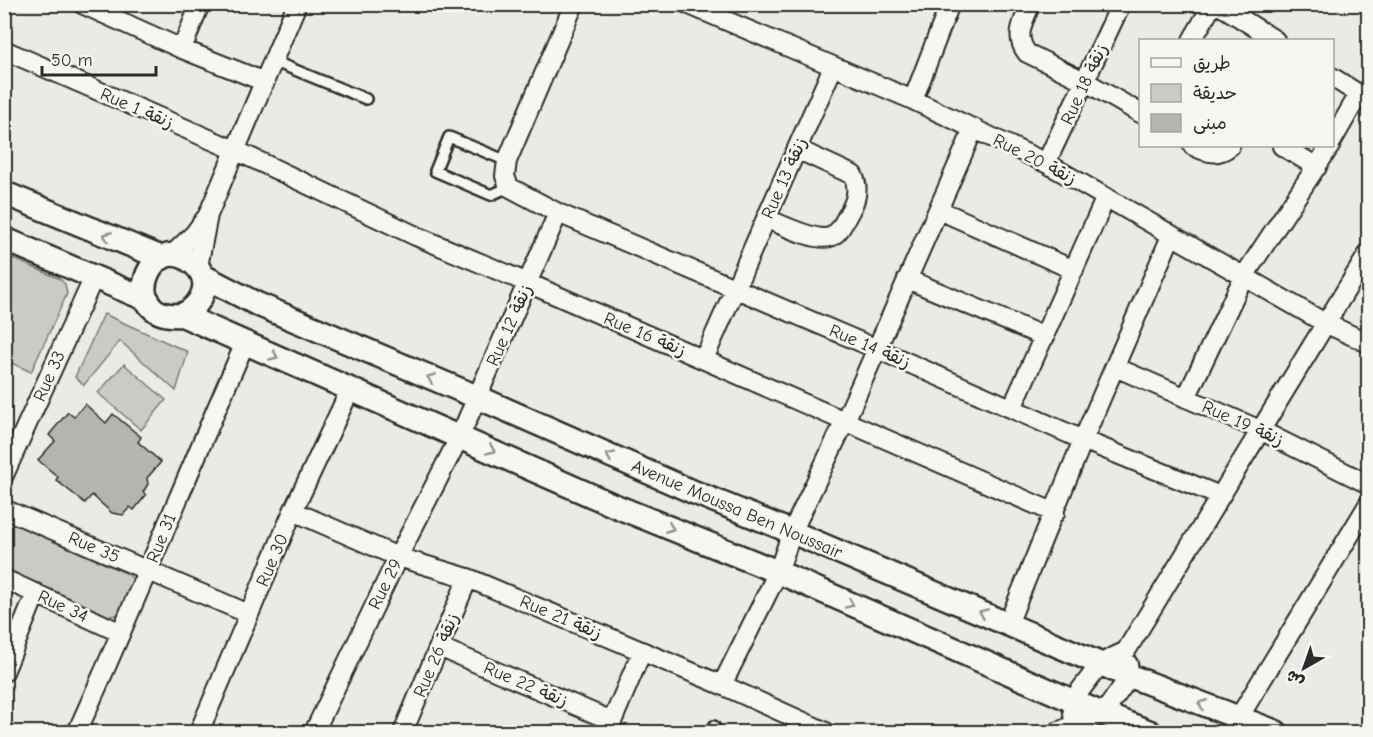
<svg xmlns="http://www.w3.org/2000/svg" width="1373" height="737" font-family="'Comic Neue','Playpen Sans Arabic',sans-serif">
<rect width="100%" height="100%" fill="#eaeae6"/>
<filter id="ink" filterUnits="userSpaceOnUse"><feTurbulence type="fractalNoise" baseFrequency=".0167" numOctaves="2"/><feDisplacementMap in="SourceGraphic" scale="12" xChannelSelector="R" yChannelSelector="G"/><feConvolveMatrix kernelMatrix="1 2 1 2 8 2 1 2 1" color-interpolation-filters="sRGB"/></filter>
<g filter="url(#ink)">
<path fill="#cacac7" stroke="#7a7a79" stroke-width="1.5" d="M5 255 60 279 65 284 67 294 31 372 5 360Z
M104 314 188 352 176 391 120 341 84 385 75 377Z
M124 364 166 400 141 430 98 393Z
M5 519 128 574 132 578 134 584 119 615 108 616 5 570Z"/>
<path fill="#b4b4b1" stroke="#2b2b2b" stroke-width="1.5" d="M85 404 106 423 113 414 141 437 138 442 161 462 147 478 148 484 143 492 146 495 134 510 130 507 123 515 112 513 92 495 85 503 56 480 58 477 38 460 55 441 49 435 68 412 74 417Z"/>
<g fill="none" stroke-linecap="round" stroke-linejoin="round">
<defs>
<path id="service" d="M273 61 366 99
M507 161 449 137 435 171 491 195 509 187
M711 732 714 726"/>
<path id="minor" d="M82 4 182 49 265 82
M574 4 507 161 505 176 509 187 558 213 877 349 1083 440 1220 496
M687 4 913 100 1046 163 1325 323 1368 343
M1031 4C1023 21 1014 37 1027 53L1086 82 1140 113
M1218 4 1275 40
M1192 40 1213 4
M182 49 200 4
M4 50 237 151 416 236 528 283 1055 513
M1332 77 1368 100
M913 100 950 4
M1332 141 1359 94
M1193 146C1207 153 1218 156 1230 146
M1282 146 1317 167
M1046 163 1121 4
M939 210 1074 270
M767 219C781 224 815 242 830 237 840 234 845 219 850 211 857 199 859 187 853 175L797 149
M171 256 194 234 205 219
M198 267 208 215 297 4
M907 279 1045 337
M704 359 833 67
M1115 367 1260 430 1368 484
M1186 398 1244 276 1330 146
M1012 408 1106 197
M4 475 94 277
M4 509 249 614
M293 511 398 557 468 578 722 685 826 732
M4 579 121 633
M1008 624 1083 440 1171 236
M439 647 612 721
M4 672 36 593
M722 685 778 572 792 532 845 421 974 128
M1074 725 1072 701 1101 663 1126 651 1368 254
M608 731 642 651
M77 732C135 604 188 473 245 343
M199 732 293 511 350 390
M314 732 398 557 460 436 558 213
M403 732 468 578
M1057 732 1103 714 1130 676 1128 664
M1230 732 1368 505"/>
<path id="tertiary" d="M4 193 162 258
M4 239 148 300
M203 276 257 304 477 397 691 491 792 532 1117 671 1276 732
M182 315C202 306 214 281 194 264 151 225 114 321 182 315L613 505 778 572 1103 714 1150 732"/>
</defs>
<use href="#service" stroke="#2b2b2b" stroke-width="14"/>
<use href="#minor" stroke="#2b2b2b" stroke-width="22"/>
<use href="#tertiary" stroke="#2b2b2b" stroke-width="27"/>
<use href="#service" stroke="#f6f6f2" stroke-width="9"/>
<use href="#minor" stroke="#f6f6f2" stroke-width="18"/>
<use href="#tertiary" stroke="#f6f6f2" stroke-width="22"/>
</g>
<defs><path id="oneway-chevron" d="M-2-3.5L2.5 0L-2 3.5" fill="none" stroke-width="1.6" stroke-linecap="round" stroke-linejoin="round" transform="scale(1.5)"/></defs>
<g stroke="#90908e">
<use href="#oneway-chevron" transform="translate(107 236) rotate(-158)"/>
<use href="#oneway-chevron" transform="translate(274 356) rotate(24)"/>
<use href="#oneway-chevron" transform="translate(431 378) rotate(-158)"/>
<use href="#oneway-chevron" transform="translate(491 450) rotate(24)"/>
<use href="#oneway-chevron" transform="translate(610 456) rotate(-156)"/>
<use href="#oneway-chevron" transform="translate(670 528) rotate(22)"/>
<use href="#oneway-chevron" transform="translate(850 604) rotate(24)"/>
<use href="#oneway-chevron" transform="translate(983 613) rotate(-157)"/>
<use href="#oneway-chevron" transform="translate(1202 704) rotate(-158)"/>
</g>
</g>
<g text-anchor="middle" stroke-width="5" stroke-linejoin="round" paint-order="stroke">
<g font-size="18" fill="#2b2b2b" stroke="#f6f6f2">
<text transform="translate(1084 84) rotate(-65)" y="6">Rue 18 زنقة</text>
<text transform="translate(137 108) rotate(23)" y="6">Rue 1 زنقة</text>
<text transform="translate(1035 159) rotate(27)" y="6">Rue 20 زنقة</text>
<text transform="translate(784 178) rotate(-66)" y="6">Rue 13 زنقة</text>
<text transform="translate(509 325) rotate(-66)" y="6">Rue 12 زنقة</text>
<text transform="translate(645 334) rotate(23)" y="6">Rue 16 زنقة</text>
<text transform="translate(870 346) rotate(23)" y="6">Rue 14 زنقة</text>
<text transform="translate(49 376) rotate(-66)" y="6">Rue 33</text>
<text transform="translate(1243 423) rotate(24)" y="6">Rue 19 زنقة</text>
<text transform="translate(737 509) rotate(23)" y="6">Avenue Moussa Ben Noussair</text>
<text transform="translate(161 538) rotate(-68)" y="6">Rue 31</text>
<text transform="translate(94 547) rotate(23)" y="6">Rue 35</text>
<text transform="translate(272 560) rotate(-67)" y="6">Rue 30</text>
<text transform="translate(385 584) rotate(-64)" y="6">Rue 29</text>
<text transform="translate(63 606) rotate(25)" y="6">Rue 34</text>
<text transform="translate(561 617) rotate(23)" y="6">Rue 21 زنقة</text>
<text transform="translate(436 655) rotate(-67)" y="6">Rue 26 زنقة</text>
<text transform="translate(526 684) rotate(23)" y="6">Rue 22 زنقة</text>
</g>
</g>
<rect width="1373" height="737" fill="none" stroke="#f6f6f2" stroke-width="24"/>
<rect x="12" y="12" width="1349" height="713" fill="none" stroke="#2b2b2b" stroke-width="2" filter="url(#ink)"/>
<rect x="1139" y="39" width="195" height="108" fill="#f6f6f2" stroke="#a5a5a2" stroke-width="1.5"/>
<rect x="1151" y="58" width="30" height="9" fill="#f6f6f2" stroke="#a5a5a2" stroke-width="1.5"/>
<text x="1193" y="69" font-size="18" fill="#2b2b2b">طريق</text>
<rect x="1151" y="84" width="30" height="18" fill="#cacac7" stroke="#a5a5a2" stroke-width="1.5"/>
<text x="1193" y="99" font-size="18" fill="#2b2b2b">حديقة</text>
<rect x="1151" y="114" width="30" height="18" fill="#b4b4b1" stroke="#a5a5a2" stroke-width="1.5"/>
<text x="1193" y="129" font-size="18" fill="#2b2b2b">مبنى</text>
<g transform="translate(1304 668) rotate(220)" stroke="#f6f6f2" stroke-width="4.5" paint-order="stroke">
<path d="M0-4.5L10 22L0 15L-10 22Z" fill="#2b2b2b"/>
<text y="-9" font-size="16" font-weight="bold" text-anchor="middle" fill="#2b2b2b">ش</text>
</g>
<path d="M42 66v9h114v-9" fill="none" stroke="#2b2b2b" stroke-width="3"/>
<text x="51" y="66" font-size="18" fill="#2b2b2b" stroke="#f6f6f2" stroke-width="4.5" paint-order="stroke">50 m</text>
</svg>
